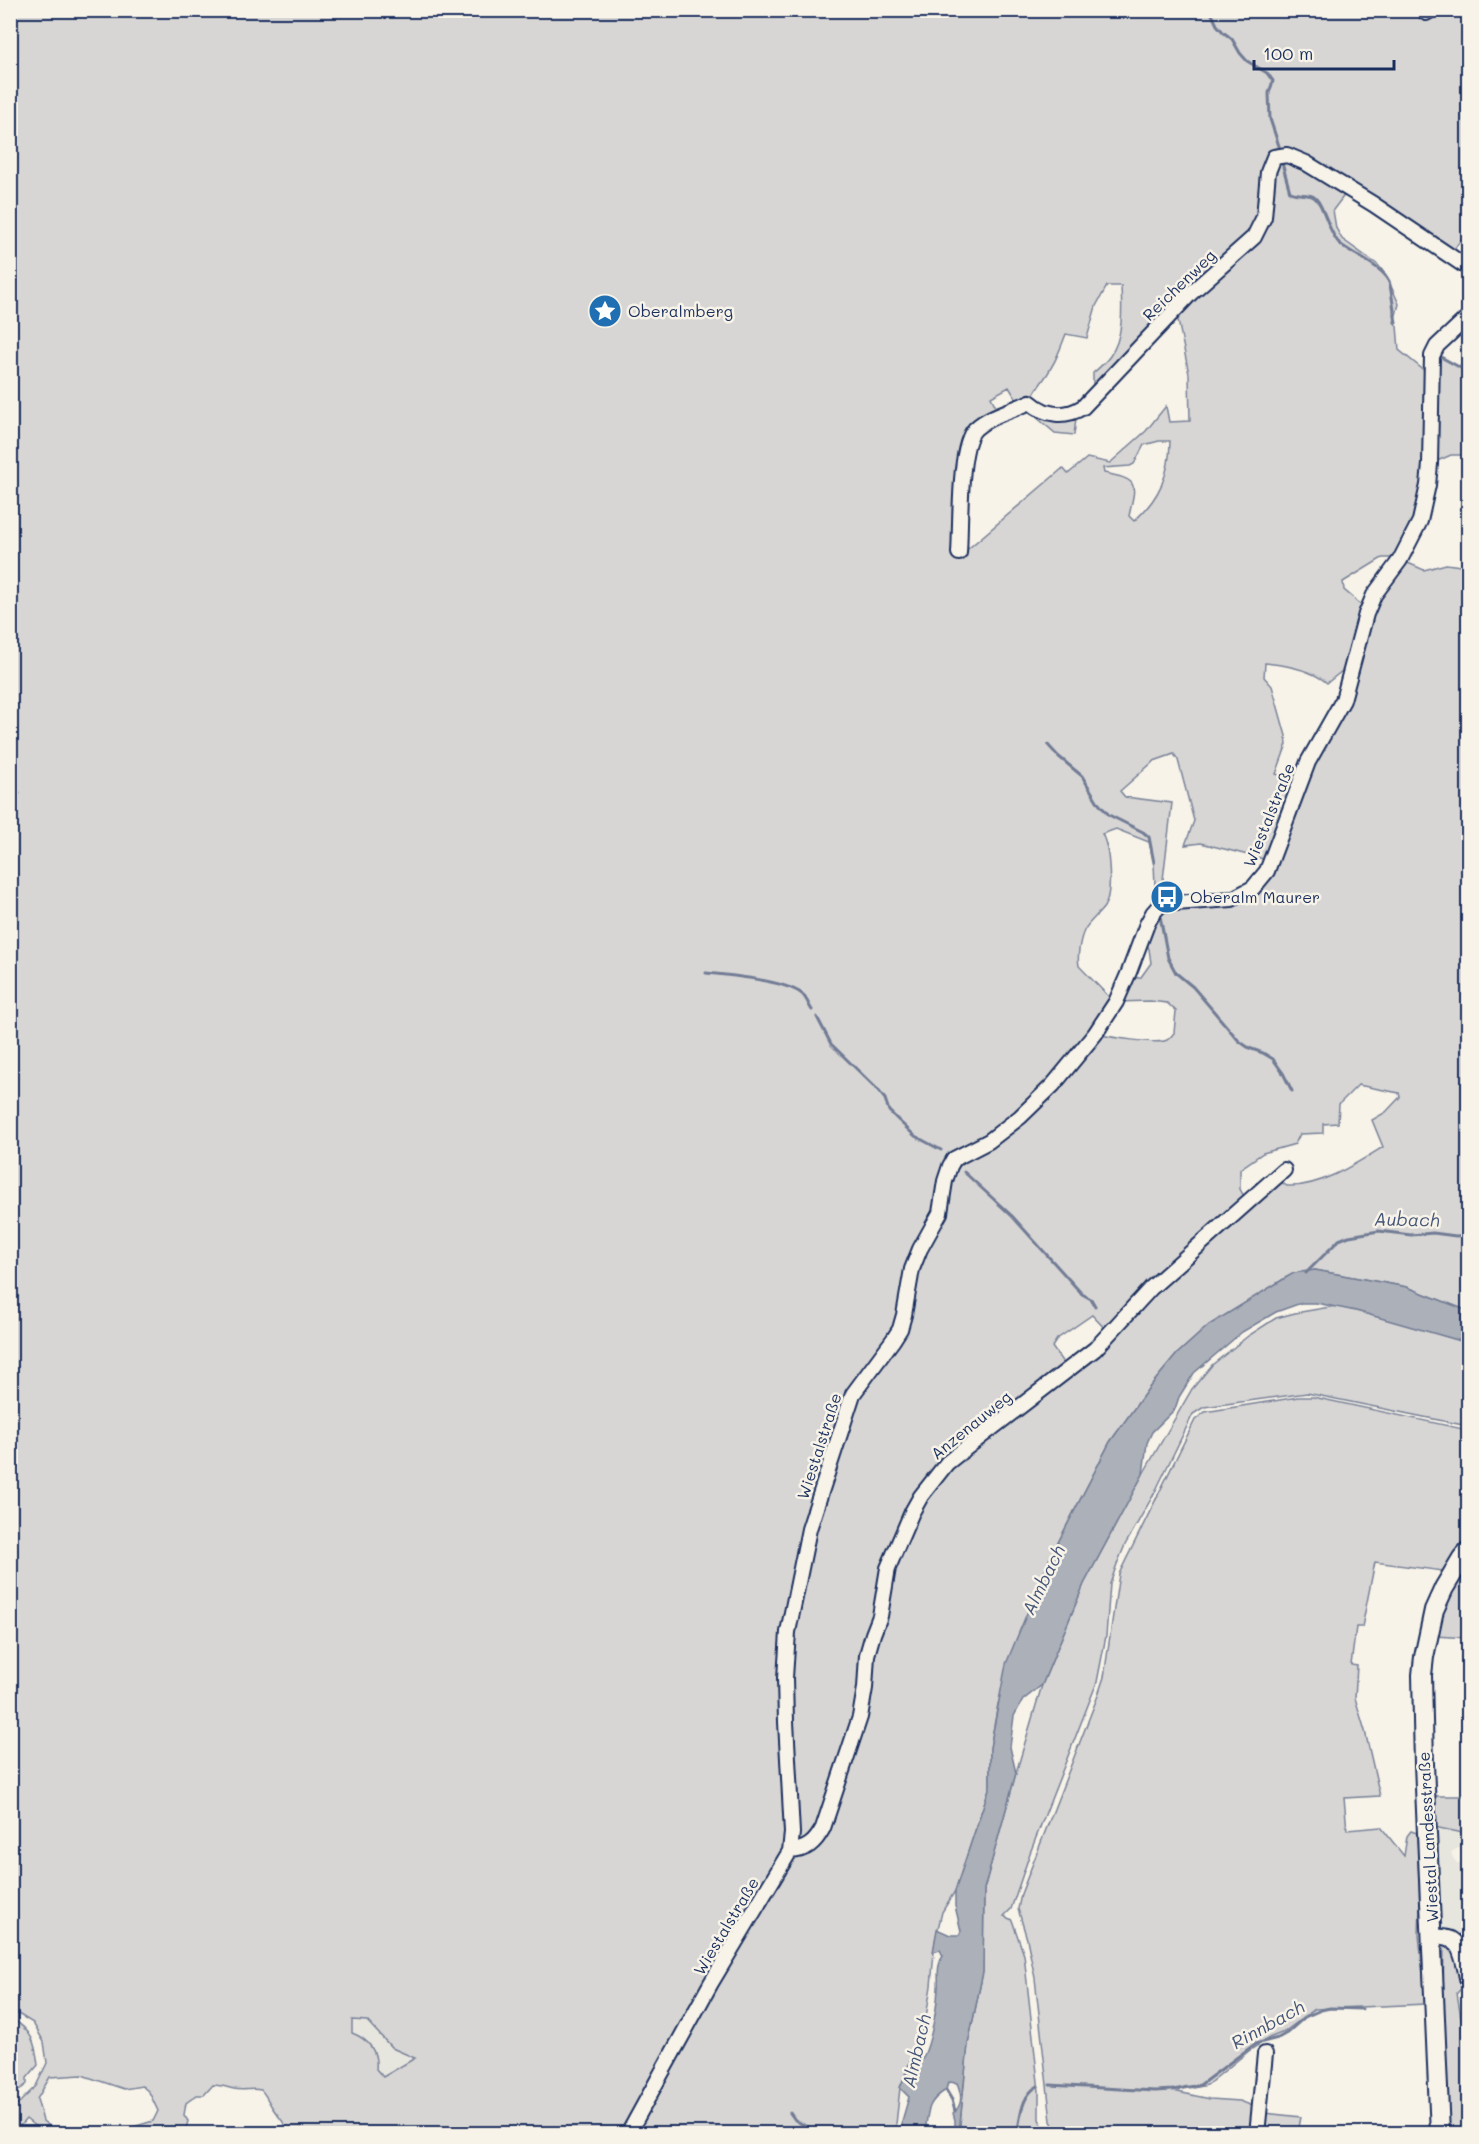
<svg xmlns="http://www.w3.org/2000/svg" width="1479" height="2144" font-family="Mali,sans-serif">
<rect width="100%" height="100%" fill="#f7f3e8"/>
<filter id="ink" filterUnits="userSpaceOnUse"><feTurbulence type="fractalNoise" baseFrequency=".0167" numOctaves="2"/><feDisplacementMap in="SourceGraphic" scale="12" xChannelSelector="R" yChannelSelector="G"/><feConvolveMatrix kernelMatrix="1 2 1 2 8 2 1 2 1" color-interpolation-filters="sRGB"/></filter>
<g filter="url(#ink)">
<path fill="#e6e5de" d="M1434 1827 1468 1834V1843L1451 1852 1453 1858 1457 1863H1468V1935L1460 1939 1437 1925Z
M352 2020 367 2021 392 2048 416 2058 383 2078 376 2069 377 2058 362 2037 352 2033Z"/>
<path fill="#d7d6d4" stroke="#798299" stroke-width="1.5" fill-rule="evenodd" d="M11 11H1468V230L1450 255 1349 189 1333 210 1336 228 1342 239 1378 265 1386 275 1399 304 1394 322 1397 326 1399 350 1426 372 1439 356 1461 368 1468 374V455H1451L1430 464 1428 485 1401 560 1424 570 1446 564 1468 567V1311L1407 1287 1315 1270 1287 1277 1209 1325 1177 1354 1148 1389 1110 1442 1049 1560 998 1704 990 1748V1786L955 1891 942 1912 935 1941 931 1986 925 2023 900 2088 895 2133H289C285 2122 278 2117 272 2107 268 2101 266 2095 261 2090 252 2088 243 2091 234 2089 226 2087 221 2085 213 2085L204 2095H197L186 2103 184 2115 188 2121 185 2133H95L104 2131 123 2130 153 2121 158 2111 149 2092 142 2086 124 2089 82 2075 50 2077 37 2099 43 2121 51 2127 56 2133H41V2131L26 2119 14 2133 11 2134V2109L17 2105 36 2086 47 2063 44 2042 33 2023 10 2009ZM1107 286H1121C1122 308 1124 337 1110 356 1106 362 1099 368 1093 373V396L1176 310 1189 374 1190 421 1169 422 1166 406 1146 431 1110 463 1087 458 1068 474 1063 468 963 553 970 437 1000 415 991 397 1009 387 1021 407C1033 401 1032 396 1039 386 1053 368 1058 355 1066 334L1087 338 1096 306ZM1159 441H1170C1170 474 1159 499 1134 521L1129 516C1136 483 1140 480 1104 473L1103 468 1130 466 1134 464 1144 445ZM1382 558H1397L1364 607 1344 590 1343 582ZM1353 662 1300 782 1276 774 1287 744 1286 736 1272 686 1264 677 1265 663C1286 665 1311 669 1327 683ZM1174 754 1178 760 1194 821 1185 845 1201 843 1271 861 1232 899 1161 904 1142 936 1149 949 1151 963 1141 977 1137 978 1132 976 1111 999 1079 966C1077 956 1080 938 1085 929 1090 921 1098 915 1104 907 1113 893 1110 849 1102 834L1116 829 1149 842 1154 863 1155 886 1162 888 1172 803 1125 797 1120 791 1154 761ZM1150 1001 1167 1003 1176 1011 1174 1033C1172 1035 1170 1038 1167 1040 1158 1045 1106 1037 1095 1033L1116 1002ZM1358 1085 1399 1093 1400 1097 1386 1112 1372 1120 1383 1147C1357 1163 1319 1188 1287 1186L1275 1178 1246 1200 1240 1189V1169L1263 1153 1295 1144 1300 1134 1323 1133V1124L1338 1123 1339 1104ZM1092 1315 1110 1334 1068 1370 1052 1347 1057 1339ZM352 2020 367 2021 392 2048 415 2058 383 2077 376 2069C378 2051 368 2039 352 2033Z
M1041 410H1077L1074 435 1055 433 1035 416Z
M1336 1306 1388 1319 1468 1343V1426L1307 1393 1204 1407 1193 1414 1155 1492 1125 1545 1117 1564 1110 1584 1106 1636 1097 1682 1030 1853 1011 1909 1004 1916 1012 1920 1024 1955 1039 2091V2119L1045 2133 959 2134 968 2044 983 1972 984 1889 1016 1773 1042 1685 1084 1584 1143 1474 1192 1389 1212 1365 1248 1336 1276 1318 1295 1313Z
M1298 1397H1313L1468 1430V1538L1443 1571 1375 1562 1362 1627H1356L1351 1665 1357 1666 1355 1698 1365 1731 1380 1796 1344 1798 1347 1830 1381 1827 1404 1856 1407 1836 1411 1831 1417 1833 1420 1904 1419 1935 1426 2004 1315 2009 1284 2032 1269 2038 1250 2050 1207 2085 1194 2088 1186 2086 1177 2092 1210 2099 1240 2101 1253 2106 1254 2133H1062L1055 2129 1051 2121 1035 1978 1027 1939 1018 1909 1021 1894 1097 1698 1104 1677 1119 1574 1195 1420 1205 1412Z
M1468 1562V1599L1463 1611 1464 1615 1468 1616V1638L1435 1636 1446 1602Z
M1431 1796H1468V1834L1434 1827Z
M1444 1944C1458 1949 1459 1974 1463 1987L1457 1993 1464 2036 1468 2035V2133H1445L1440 1997 1443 1994Z
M11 2018C32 2031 35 2041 38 2065L27 2078V2084L11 2097Z
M1264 2113 1301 2117 1298 2133 1262 2134Z"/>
<path fill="#acb0b9" stroke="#727c95" stroke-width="1.5" d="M1315 1270 1407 1287 1468 1311V1343L1356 1311 1316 1303H1301L1276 1312 1242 1332 1194 1373 1179 1397 1175 1409 1152 1432 1147 1443 1143 1474 1084 1584 1042 1685 1023 1700 1014 1716 1010 1747 1016 1773 984 1889 983 1972 968 2044 959 2133H955V2120L953 2113C963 2105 962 2095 957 2083L948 2082 946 2090C926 2102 928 2113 925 2133H903L902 2121 909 2097 900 2088 909 2065 917 2066C930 2054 937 2007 938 1988 939 1977 936 1965 943 1956L940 1950 933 1952 937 1929 950 1935H959L961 1931 955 1906V1891L990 1786V1748L1006 1664 1049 1560 1110 1442 1148 1389 1177 1354 1209 1325 1287 1277 1294 1273Z"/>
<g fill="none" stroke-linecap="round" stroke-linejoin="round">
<path stroke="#727c95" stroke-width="3" d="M1210 10 1217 25 1223 32 1232 39 1240 53 1247 61 1267 73 1273 81 1269 93 1270 119 1279 146
M1282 163 1290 192C1298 195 1306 194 1312 196 1324 201 1328 234 1340 244 1352 254 1383 267 1389 281 1391 287 1394 313 1396 322
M1439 356 1461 368 1468 374
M1048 745 1058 756 1082 776 1099 804 1109 815 1143 832 1149 837 1154 863
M10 792 19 793
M1160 916 1168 958 1176 973 1193 987 1239 1041 1249 1048 1263 1053 1273 1059 1283 1073 1292 1091
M706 973C728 975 786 981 802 994 807 998 808 1005 812 1010
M817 1017 831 1044 877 1089 885 1099 889 1111 898 1120 915 1136 941 1150
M964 1172 1012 1216 1082 1294 1091 1299 1095 1306
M1306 1273 1339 1240 1349 1236 1379 1231 1411 1235 1433 1233 1456 1236 1468 1235
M1050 2085 1155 2091 1173 2090 1200 2085 1255 2044 1278 2038 1287 2033 1305 2017 1321 2010 1330 2008 1362 2009
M946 2090 952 2100 955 2111
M790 2113 795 2120 819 2134
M1017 2134C1021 2116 1021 2095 1038 2086"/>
<defs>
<path id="minor" d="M1426 13 1431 10
M959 553C961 527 958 446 975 429 990 415 1012 411 1030 402 1046 416 1065 418 1083 407L1191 293 1254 237 1264 217 1268 172 1274 157 1287 155 1306 163 1373 204 1468 268
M790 1851C807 1850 815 1843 823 1828L860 1717 865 1688 867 1655 873 1634 880 1616 888 1568 912 1512 921 1496 947 1463 957 1455 1095 1349 1151 1288 1284 1170
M1432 1936C1438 1937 1447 1936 1452 1940 1463 1947 1465 1971 1468 1982
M628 2134 711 1983 790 1851 792 1833 786 1722 785 1678 788 1632 809 1529 853 1394 893 1340 900 1329 904 1315 912 1269 920 1249 940 1213 945 1181 950 1166 954 1159 989 1141 1020 1117 1053 1085 1072 1062 1095 1034 1116 1002 1129 972 1147 924 1153 913 1161 904 1232 899 1253 888 1267 871 1308 762 1343 700 1366 614 1374 595 1400 560 1420 521 1428 485 1430 464 1432 356 1437 346 1468 317
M1257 2134 1265 2054"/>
<path id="major" d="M1440 2134 1424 1764 1422 1675 1424 1657 1434 1610 1444 1588 1462 1558 1468 1551"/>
</defs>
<use href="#minor" stroke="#1b2f5e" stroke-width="18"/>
<use href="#major" stroke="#1b2f5e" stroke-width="22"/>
<use href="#minor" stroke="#f7f3e8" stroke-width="14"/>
<use href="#major" stroke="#f7f3e8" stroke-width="18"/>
</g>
</g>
<defs>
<symbol id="sight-disc" viewBox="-11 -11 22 22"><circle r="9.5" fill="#1f6fb2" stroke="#f7f3e8"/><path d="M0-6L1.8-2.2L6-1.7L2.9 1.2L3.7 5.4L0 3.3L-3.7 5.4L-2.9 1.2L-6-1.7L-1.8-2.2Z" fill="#fff"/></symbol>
<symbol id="bus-disc" viewBox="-11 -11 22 22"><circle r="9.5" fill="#1f6fb2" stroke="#f7f3e8"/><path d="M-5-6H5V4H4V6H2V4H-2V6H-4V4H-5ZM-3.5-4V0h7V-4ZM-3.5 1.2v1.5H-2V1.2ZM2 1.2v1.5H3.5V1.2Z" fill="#fff"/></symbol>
</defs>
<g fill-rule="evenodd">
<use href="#sight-disc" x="586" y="292" width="38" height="38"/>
<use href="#bus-disc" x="1148" y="878" width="38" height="38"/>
</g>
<g text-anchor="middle" stroke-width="5" stroke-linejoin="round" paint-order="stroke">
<g font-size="16" fill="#1b2f5e" stroke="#f7f3e8">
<text transform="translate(1179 285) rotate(-44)" y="6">Reichenweg</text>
<text transform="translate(1269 815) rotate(-68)" y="6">Wiestalstraße</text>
<text transform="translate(971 1425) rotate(-39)" y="6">Anzenauweg</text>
<text transform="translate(819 1446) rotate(-72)" y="6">Wiestalstraße</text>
<text transform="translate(1428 1837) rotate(-93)" y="6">Wiestal Landesstraße</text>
<text transform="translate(726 1926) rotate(-59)" y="6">Wiestalstraße</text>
</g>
<g font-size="16" fill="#1b2f5e" stroke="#f7f3e8" text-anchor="start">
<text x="628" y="317">Oberalmberg</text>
<text x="1190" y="903">Oberalm Maurer</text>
</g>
<g font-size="18" font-style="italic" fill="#465679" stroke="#f7f3e8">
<text transform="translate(1407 1220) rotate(1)" y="6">Aubach</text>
<text transform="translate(1044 1580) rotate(-64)" y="6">Almbach</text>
<text transform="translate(1268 2025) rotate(-29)" y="6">Rinnbach</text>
<text transform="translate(917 2051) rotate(-77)" y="6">Almbach</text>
</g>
</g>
<rect width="1479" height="2144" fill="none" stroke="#f7f3e8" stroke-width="36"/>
<rect x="18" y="18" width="1443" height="2108" fill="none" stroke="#1b2f5e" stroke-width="2" filter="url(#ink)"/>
<path d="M1254 60v9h140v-9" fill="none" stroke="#1b2f5e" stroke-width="3"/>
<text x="1263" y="60" font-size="18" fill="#1b2f5e" stroke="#f7f3e8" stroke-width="4.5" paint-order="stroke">100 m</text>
</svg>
